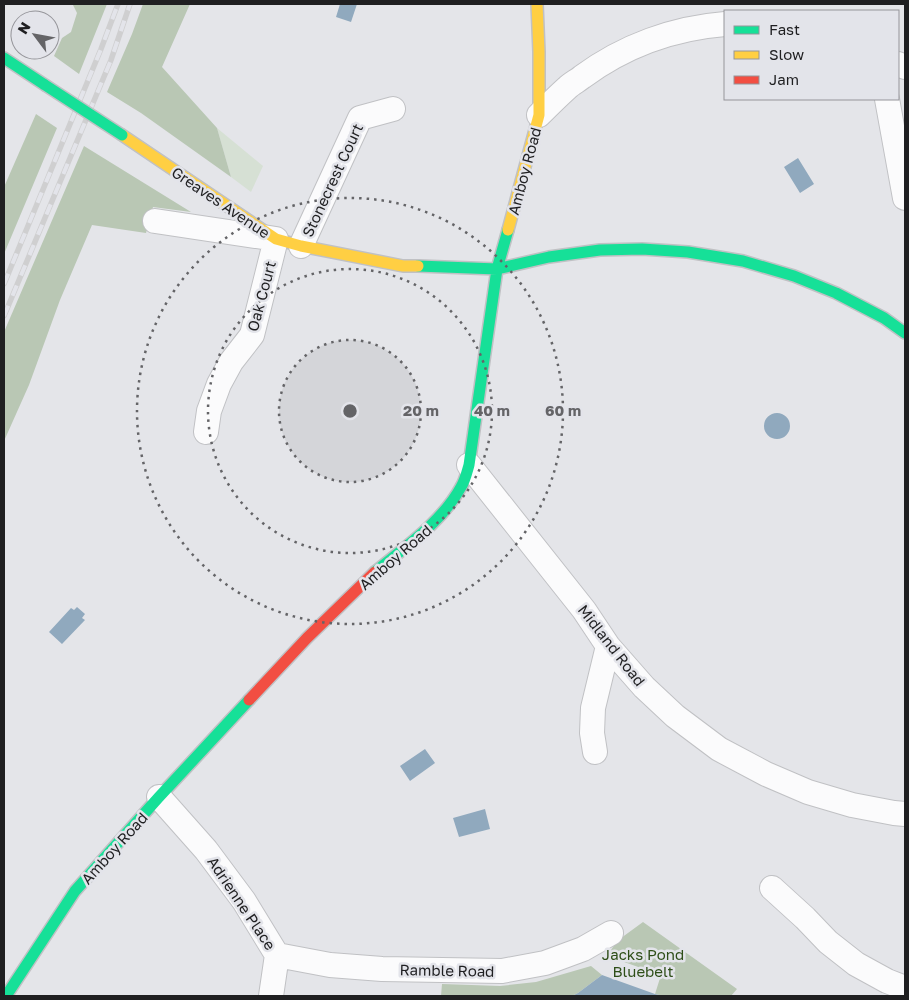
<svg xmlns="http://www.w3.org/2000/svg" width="909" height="1000" viewBox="0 0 909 1000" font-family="'Golos Text',sans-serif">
  <rect width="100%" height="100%" fill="#e4e5e9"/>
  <path fill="#d6e0d4" d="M217 128 263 166 251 192 231 177Z"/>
  <path fill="#b9c7b4" d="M74 4H107L79 74 54 56 62 38 71 32 77 13 73 5Z
    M143 4H190L162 67 217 128 231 177 141 113 107 92 132 34Z
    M36 114 57 128 4 254V187Z
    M84 146 191 212 153 207 146 233 92 225 60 300 29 385 4 441V332Z
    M643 922 737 989 731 996H663L655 994 661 975 607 956 617 941Z
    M591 966 602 975 578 993 572 996H441L442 984 500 986 536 982Z"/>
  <path fill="#90a9be" d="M340 4H357L351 22 336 17Z
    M798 158 814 184 800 193 784 167Z
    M764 426a13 13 0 1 1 26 0a13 13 0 1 1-26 0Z
    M77 607 85 614 82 618 85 620 62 644 49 632 71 608 74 610Z
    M425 749 435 763 410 781 400 766Z
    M485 809 490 829 459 837 453 818Z
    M602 975 655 994 663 996H572L578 993Z"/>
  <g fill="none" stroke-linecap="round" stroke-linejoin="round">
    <defs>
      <path id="street" d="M898 64 905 67
        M887 99 905 198
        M539 115C548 106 557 97 567 88 571 84 577 81 582 77 624 46 674 28 725 24
        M155 221 276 239 252 335 231 362 219 384 209 411 206 432
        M301 246 360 118 393 109
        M469 465 584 610 608 646 644 687 675 716 719 749 766 774 808 792 852 805 894 813 905 814
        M595 752 592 733 593 708 608 646
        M159 797 206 850 244 901 277 955 271 996
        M772 888 805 918 828 942 856 964 887 981 905 988
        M277 955 330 965 382 969 502 971 545 963 583 949 611 933"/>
      <path id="fast" d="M4 58 45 85
        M418 266 497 269 549 257 600 250 642 249 688 252 743 261 794 276 836 293 884 318 905 333
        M375 572C405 547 442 522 461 487 465 481 467 472 469 465L497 269 508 230
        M6 996 75 891 159 797 249 700"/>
      <path id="slow" d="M122 135 276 239 301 246 403 266H418
        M508 230 539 115V52L537 4"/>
      <path id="jam" d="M249 700 307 638 375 572"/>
    </defs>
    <use href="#street" stroke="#c0c1c4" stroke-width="26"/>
    <use href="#fast" stroke="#c0c1c4" stroke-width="14"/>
    <use href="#slow" stroke="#c0c1c4" stroke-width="14"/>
    <use href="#jam" stroke="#c0c1c4" stroke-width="14"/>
    <use href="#street" stroke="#fbfbfc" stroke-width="24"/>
    <use href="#fast" stroke="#16e098" stroke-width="11"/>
    <use href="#slow" stroke="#ffcf43" stroke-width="11"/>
    <use href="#jam" stroke="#f24e42" stroke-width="11"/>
    <defs>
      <path id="rail" d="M4 284 101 49 118 4
        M4 316 111 60 130 4"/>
    </defs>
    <use href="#rail" stroke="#cfcfd0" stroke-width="5.5"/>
    <use href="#rail" stroke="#e3e4ea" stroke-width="4" stroke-dasharray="11" stroke-linecap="butt"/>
    <defs>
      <path id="fast-bridge" d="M45 85 122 135"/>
    </defs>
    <use href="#fast-bridge" stroke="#c0c1c4" stroke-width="14" stroke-linecap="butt"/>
    <use href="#fast-bridge" stroke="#16e098" stroke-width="11"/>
  </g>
  <circle cx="350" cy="411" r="71" fill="#646467" fill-opacity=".12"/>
  <g fill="none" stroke="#646467" stroke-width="2.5" stroke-dasharray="2.5 5">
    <circle cx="350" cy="411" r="71"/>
    <circle cx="350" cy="411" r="142"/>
    <circle cx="350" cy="411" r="213"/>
  </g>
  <g text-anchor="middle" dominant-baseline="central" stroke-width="5" stroke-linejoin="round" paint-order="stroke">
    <g font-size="15" fill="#1f1f21" stroke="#e3e4ea">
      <text transform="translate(524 171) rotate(-75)">Amboy Road</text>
      <text transform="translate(332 180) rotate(-65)">Stonecrest Court</text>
      <text transform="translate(221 202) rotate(34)">Greaves Avenue</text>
      <text transform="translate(261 296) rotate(-75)">Oak Court</text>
      <text transform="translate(395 557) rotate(-41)">Amboy Road</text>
      <text transform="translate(612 645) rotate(52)">Midland Road</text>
      <text transform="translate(114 848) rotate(-48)">Amboy Road</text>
      <text transform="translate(242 903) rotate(56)">Adrienne Place</text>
      <text transform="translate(447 970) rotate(1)">Ramble Road</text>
    </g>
    <g font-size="15" fill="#2e4e18" stroke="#e3e4ea">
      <text x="643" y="954">Jacks Pond<tspan x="643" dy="17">Bluebelt</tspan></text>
    </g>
  </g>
  <circle cx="350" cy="411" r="8" fill="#646467" stroke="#e3e4ea" stroke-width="2.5"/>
  <g font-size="15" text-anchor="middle" font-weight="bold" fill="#646467" stroke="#e3e4ea" stroke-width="5" stroke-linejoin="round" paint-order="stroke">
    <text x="421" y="416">20 m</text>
    <text x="492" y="416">40 m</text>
    <text x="563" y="416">60 m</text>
  </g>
  <rect width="909" height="1000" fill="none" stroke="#1f1f21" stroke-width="10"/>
  <rect x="724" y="10" width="175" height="90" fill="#e3e4ea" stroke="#95959a"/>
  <rect x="734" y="26" width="25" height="8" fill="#16e098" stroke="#95959a"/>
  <text x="769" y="35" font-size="15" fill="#1f1f21">Fast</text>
  <rect x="734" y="51" width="25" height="8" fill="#ffcf43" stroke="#95959a"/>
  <text x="769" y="60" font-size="15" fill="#1f1f21">Slow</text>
  <rect x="734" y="76" width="25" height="8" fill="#f24e42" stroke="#95959a"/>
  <text x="769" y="85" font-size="15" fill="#1f1f21">Jam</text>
  <g transform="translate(35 35) rotate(302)"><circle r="24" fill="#e3e4ea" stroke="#95959a"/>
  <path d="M0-4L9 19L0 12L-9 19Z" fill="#646467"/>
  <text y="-8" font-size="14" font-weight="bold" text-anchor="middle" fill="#1f1f21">N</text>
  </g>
</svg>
